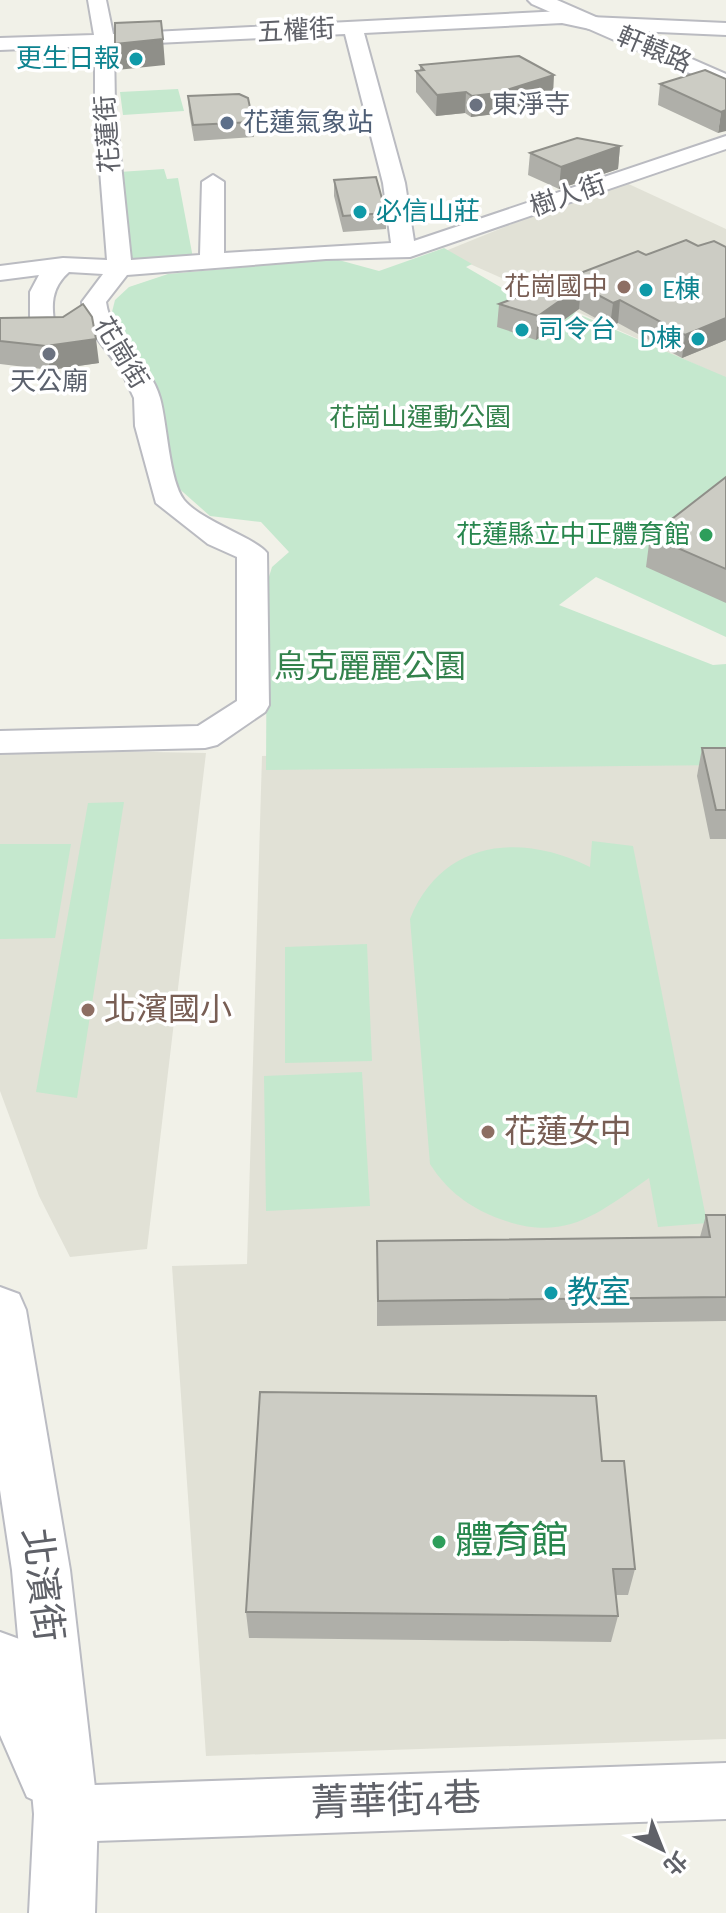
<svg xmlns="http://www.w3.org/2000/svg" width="726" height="1913" viewBox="0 0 726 1913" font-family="'Alegreya Sans','Noto Sans TC',sans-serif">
  <rect width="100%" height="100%" fill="#f1f1e8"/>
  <path fill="#e1e1d6" d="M620 180 726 229V378L443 252Z
    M100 751 206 753 147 1249 70 1257 39 1196 0 1091V753Z
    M457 751 726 755V1739L206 1756 172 1266 247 1264 262 756Z"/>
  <path fill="#c5e8ce" d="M178 89 184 111 123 115 120 92Z
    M164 169 167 179 178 178 193 258 128 263 119 172Z
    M444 248 472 264 466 267 502 288 517 283 550 302 726 377V637L596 577 559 605 713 665 726 664V765L266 770 267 583 272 567 289 552 261 522 210 516 175 485 161 445 143 363 111 316 115 300 129 287 168 274 335 259 379 271Z
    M124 802 77 1098 36 1092 88 803Z
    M592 841 633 846 707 1223 658 1227 649 1178C592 1218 561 1245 490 1215 464 1203 446 1189 430 1164L410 919C442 840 520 832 590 867Z
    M0 844H71L55 938 0 939Z
    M367 944 372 1061 285 1063V947Z
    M362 1072 370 1206 266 1211 264 1076Z"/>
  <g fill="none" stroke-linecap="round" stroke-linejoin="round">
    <defs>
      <path id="minor" d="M88 0H106L113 34 562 11 590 17 726 23V35L590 29 562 23 364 33 405 183 414 241 726 136V149L410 257 326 259 127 275 106 302C111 340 150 361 160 398 167 422 169 481 184 500 201 521 256 538 267 553L269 705 265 712 217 745 205 748 0 753V731L198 726 237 701V557L208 544 156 503 135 426 134 398 121 370 84 321 82 302 103 274 69 272C51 288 51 305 55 327L52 332 0 341V325L30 321V292L39 275 0 280V266L63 258 107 260 95 106V46L0 50V38L94 35ZM345 34 383 183 391 243 224 253V182L213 175 202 182 200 255 131 260 115 106 114 45Z
        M726 1763V1819L66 1842 46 1834 38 1814 46 1794 66 1786Z"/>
      <path id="tertiary" d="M528 0H557L726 74V89L532 4Z
        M0 1632 22 1640 81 1775 71 1797 49 1807 27 1797 0 1735Z"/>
      <path id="secondary" d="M0 1287 19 1294 26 1310 70 1570 98 1814 95 1913H29L34 1814 12 1570 0 1490Z"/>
    </defs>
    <use href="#minor" stroke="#babbc1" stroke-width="4"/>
    <use href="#tertiary" stroke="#babbc1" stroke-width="4"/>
    <use href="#secondary" stroke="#bbbcc3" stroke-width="4"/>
    <use href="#minor" fill="#fff" fill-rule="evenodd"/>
    <use href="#tertiary" fill="#fff" fill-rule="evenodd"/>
    <use href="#secondary" fill="#fff" fill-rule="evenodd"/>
  </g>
  <path fill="#afafa9" d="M420 65 553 96 495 114 471 117 465 113 436 116 416 92V71H420Z
    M726 79 718 133 658 105 660 84Z
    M188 96 253 122 254 137 194 141 189 112Z
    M620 146 618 169 559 189 528 175 530 153Z
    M334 180 386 213V229L343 232 334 196Z
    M698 246 726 247V340L682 358 618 323 610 326 579 309 536 340 497 327 499 304 646 255Z
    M63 317 99 363 50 370 0 364V318Z
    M726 477V603L646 567 650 536Z
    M702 748H726V839H710L697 776Z
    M706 1215H726V1321L377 1326V1241L700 1237Z
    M602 1461 635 1569 628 1595H616L618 1616 611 1642 249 1638 246 1612Z"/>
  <path fill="#8f8f89" d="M163 39 165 65 117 70 115 44Z
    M554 75 553 96 495 114 471 117 472 96Z
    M466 92 465 113 436 116 437 95Z
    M726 110V131L718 133 721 112Z
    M620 146 618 169 559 189 561 167Z
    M581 286 579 309 536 340 538 316Z
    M620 300 618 323 610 326 613 303Z
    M726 318V340L682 358 685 335Z
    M96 339 99 363 50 370 46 346Z"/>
  <path fill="#ccccc4" stroke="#8f8f89" stroke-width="2" d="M161 21 163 39 115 44V23Z
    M519 56 554 75 497 93 472 96 466 92 437 95 416 71 424 70 420 65Z
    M705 70 726 79V110L721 112 660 84Z
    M239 94 248 98 253 122 193 125 188 96Z
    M577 138 620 146 561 167 530 153Z
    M376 177 386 213 343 216 334 180Z
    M686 240 698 246 714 241 726 247V318L685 335 620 300 613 303 581 286 538 316 499 304 638 251 646 255Z
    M83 304 92 317 96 339 46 346 0 341V318L63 317Z
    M726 477V569L650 536Z
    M702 748H726V810H716Z
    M706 1215H726V1297L378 1301 377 1241 710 1237Z
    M260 1392 596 1396 602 1461H624L635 1569H613L618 1616 246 1612Z"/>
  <g fill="#0f9aa8" stroke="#fff" stroke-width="3">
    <circle cx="136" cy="59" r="8"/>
    <circle cx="360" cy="212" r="8"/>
    <circle cx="646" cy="290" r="8"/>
    <circle cx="522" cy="330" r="8"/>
    <circle cx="698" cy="339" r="8"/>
    <circle cx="551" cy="1293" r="8"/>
  </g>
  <g fill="#6b7280" stroke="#fff" stroke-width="3">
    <circle cx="476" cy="105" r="8"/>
    <circle cx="49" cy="354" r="8"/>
  </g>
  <circle fill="#5c6f8a" stroke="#fff" stroke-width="3" cx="227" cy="123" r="8"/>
  <g fill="#8d6e63" stroke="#fff" stroke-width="3">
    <circle cx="624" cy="287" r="8"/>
    <circle cx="88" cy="1010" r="8"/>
    <circle cx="488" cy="1132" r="8"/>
  </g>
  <g fill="#2e9e5b" stroke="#fff" stroke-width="3">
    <circle cx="706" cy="535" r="8"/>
    <circle cx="439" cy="1542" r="8"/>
  </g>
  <g text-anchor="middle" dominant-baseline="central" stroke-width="7" stroke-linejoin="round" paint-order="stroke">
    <g font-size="26" fill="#5f6168" stroke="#fff">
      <text transform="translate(296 31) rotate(-3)">五權街</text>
      <text transform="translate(654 50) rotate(23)">軒轅路</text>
      <text transform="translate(108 134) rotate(-94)">花蓮街</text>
      <text transform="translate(568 196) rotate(-19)">樹人街</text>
      <text transform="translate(121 353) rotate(59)">花崗街</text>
    </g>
    <g font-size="26" fill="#0d838f" stroke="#fff" text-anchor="start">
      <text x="120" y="59" text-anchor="end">更生日報</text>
      <text x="376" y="212">必信山莊</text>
      <text x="662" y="290">E棟</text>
      <text x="538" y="330">司令台</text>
      <text x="682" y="339" text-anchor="end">D棟</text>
    </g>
    <g font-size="26" fill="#5b616d" stroke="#fff" text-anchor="start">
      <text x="492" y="105">東淨寺</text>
      <text x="49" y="382" text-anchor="middle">天公廟</text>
    </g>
    <g font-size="26" fill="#4e5e75" stroke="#fff" text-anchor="start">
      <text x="243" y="123">花蓮氣象站</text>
    </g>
    <g font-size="26" fill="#785e54" stroke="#fff" text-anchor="end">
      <text x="608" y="287">花崗國中</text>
    </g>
    <g font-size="26" fill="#33824c" stroke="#fff">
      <text x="420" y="418">花崗山運動公園</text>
    </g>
    <g font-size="26" fill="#27864d" stroke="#fff" text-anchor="end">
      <text x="690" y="535">花蓮縣立中正體育館</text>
    </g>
    <g font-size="32" fill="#33824c" stroke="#fff">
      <text x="370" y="667">烏克麗麗公園</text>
    </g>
    <g font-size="32" fill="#785e54" stroke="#fff" text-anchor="start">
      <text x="104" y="1010">北濱國小</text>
      <text x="504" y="1132">花蓮女中</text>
    </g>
    <g font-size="32" fill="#0d838f" stroke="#fff" text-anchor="start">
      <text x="567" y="1293">教室</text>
    </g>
    <g font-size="38" fill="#27864d" stroke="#fff" text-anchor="start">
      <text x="455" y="1542">體育館</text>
    </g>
    <g font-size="38" fill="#5f6168" stroke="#fff">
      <text transform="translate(41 1585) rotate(83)">北濱街</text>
      <text transform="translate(396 1802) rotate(-2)">菁華街4巷</text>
    </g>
  </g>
  <g transform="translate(662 1849) rotate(137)" stroke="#ffffff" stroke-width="6" paint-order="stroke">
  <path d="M0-6L14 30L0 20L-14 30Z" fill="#5f6168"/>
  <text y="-12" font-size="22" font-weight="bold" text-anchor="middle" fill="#5f6168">北</text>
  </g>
</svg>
